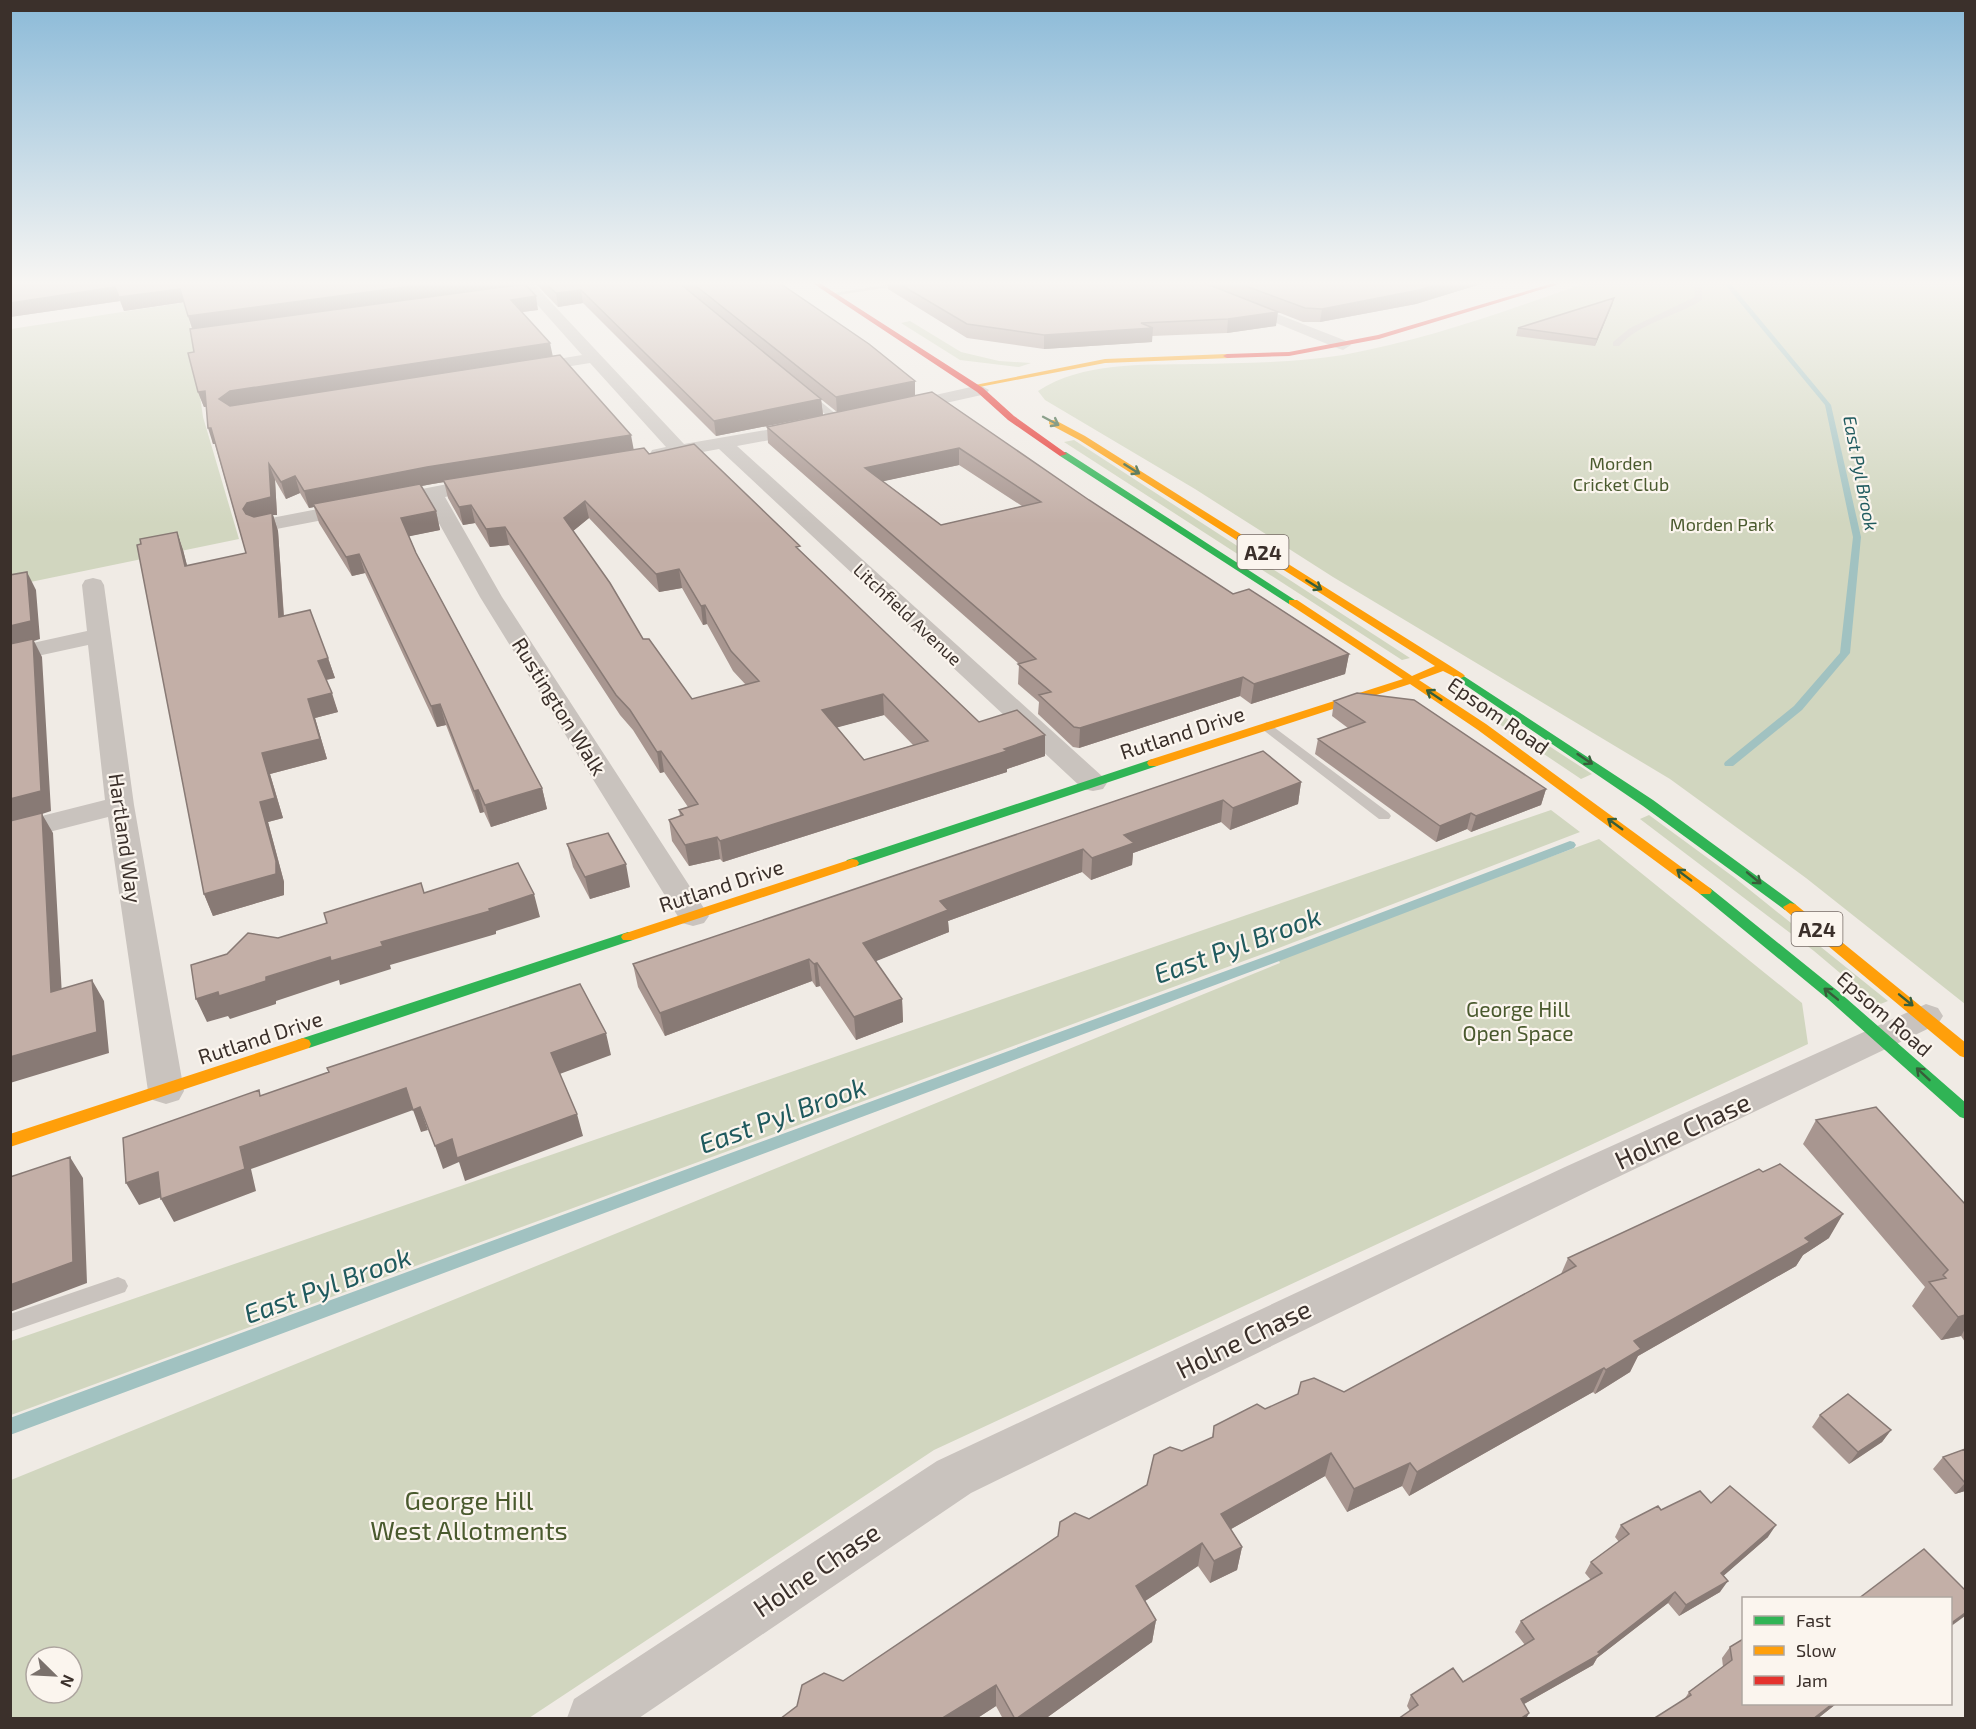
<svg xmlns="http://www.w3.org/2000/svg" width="1976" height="1729" viewBox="0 0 1976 1729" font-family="'Exo 2',sans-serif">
  <rect width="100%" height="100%" fill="#f0ebe5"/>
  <path fill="#d1d6bf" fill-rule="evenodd" d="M1588 282H1965V1004L1806 878 1670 779 1333 577 1195 489 1045 400 1038 391C1082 362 1143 365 1193 364 1243 363 1294 363 1343 355 1427 340 1509 310 1588 282Z
    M187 302 203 417 239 539 11 586V329Z
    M910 321 961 352 999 361 1031 363 1019 367 960 360 901 323Z
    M1074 440 1410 658 1402 660 1064 442Z
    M1455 685 1592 774 1581 779 1447 689Z
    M1551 810 1580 832 1271 951 11 1415V1341Z
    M1649 815 1735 878 1888 1001 1878 1005 1814 951 1640 819Z
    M1599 839 1802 1003 1808 1044 934 1450 529 1718H11V1480L1280 963 1277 957ZM36 1657H72V1693H36Z"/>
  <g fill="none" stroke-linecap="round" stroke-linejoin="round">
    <path fill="#a1c2c1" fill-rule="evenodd" d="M1723 282H1729L1831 405 1861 537 1850 653 1802 710 1733 766H1725L1724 764 1725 762 1794 706 1840 653 1853 537 1825 405Z
      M1570 841 1574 842 1576 845 1574 848 1282 960 10 1435V1418L1272 954Z"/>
    <path fill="#c9c3be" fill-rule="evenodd" d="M903 282H921L832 296 828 294Z
      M1694 282H1702V300C1675 317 1641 322 1619 346H1613V342L1630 328 1695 297Z
      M803 392H809L842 419V423H836L803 396Z
      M1267 722 1389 813 1391 816 1389 819H1379L1262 729 1260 726Z
      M118 1277 125 1280 128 1286 125 1292 10 1332V1314Z"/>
    <path fill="#c9c3be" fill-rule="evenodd" d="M517 282H532L684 444 807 423 813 424 816 428 813 432 737 446 1103 777 1107 783 1103 789 1093 791 1083 789 719 449 659 460 652 458 650 454 652 450 666 447 590 363 528 373 522 371 520 368 522 365 582 355Z
      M1176 282H1195L1349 342 1351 345 1343 350 1337 348Z
      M980 385 989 390 986 394 901 413 892 408 895 404Z
      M484 477 494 483 491 487 445 497 502 597 709 916 704 923 693 926 682 923 480 597 426 500 261 532 254 530 251 526 254 522 261 520Z
      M93 578 101 580 104 585 134 805 184 1091 179 1100 166 1104 153 1100 148 1091 108 817 10 842V824L105 800 88 645 10 662V648L87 631 82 585 85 580Z
      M1926 1004 1938 1008 1943 1016 1938 1024 1593 1189 971 1493 639 1718H567L574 1699 937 1461 1565 1167Z"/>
    <path fill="#30b455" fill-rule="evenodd" d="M1060 452H1066L1298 602 1297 604H1289L1060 456Z
      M1459 673 1653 800 1795 904 1797 907 1795 910H1785L1643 806 1455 678 1453 676Z
      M1153 759 1159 763 1157 766 857 866 852 867 845 863 847 860Z
      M1705 887 1710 888 1839 992 1966 1103V1119L1960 1117 1829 1000 1700 894 1698 891 1700 888Z
      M628 932 633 934 635 937 633 940 309 1048H297L295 1044 297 1040Z"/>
    <path fill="#ff9f0a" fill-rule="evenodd" d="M1227 354 1231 356 1230 358 1105 363 974 388 970 386 1105 359Z
      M1049 420H1055L1085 436 1463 674 1465 676 1459 679 1443 671 1419 680 1486 724 1710 888 1712 891 1710 894H1700L1478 730 1410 684 1157 766H1149L1147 763 1149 760 1403 679 1289 604V600H1297L1412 676 1435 666 1079 440 1049 424Z
      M852 859 857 860 859 863 857 866 633 940H623L621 937 623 934Z
      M1790 903 1795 904 1966 1043V1058L1960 1056 1785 910 1783 907Z
      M303 1038 309 1040 311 1044 309 1048 10 1147V1134Z"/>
    <path fill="#e5322d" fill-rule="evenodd" d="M811 282H818L983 388 1014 416 1067 454 1060 456 1008 420 977 392Z
      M1557 282H1566L1379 339 1289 356 1227 358 1223 356 1227 354 1289 352 1378 335Z"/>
  </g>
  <path fill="#a89690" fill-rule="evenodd" d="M10 282 517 285 538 310 522 312 552 356 633 449 649 454 800 552 979 722 1045 756 1007 769V772L723 862 720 859 689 866 672 841 669 820 680 816 679 810 688 807 664 772 660 773 633 730 620 715 509 545 490 547 475 523 463 525 448 498 444 482 421 486 436 511 440 530 409 536 416 553 542 788 547 809 491 827 484 812 480 813 446 725 437 727 365 573 352 576 319 523 314 507 309 508 300 493 286 499 275 480 277 515H273L278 531 284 616 328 658 335 678 326 680 338 712 315 718 327 759 270 774 283 818 268 822 284 882V895L213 916 204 894 141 544 177 532 183 550 187 566 246 553 215 444H213L206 407H204L198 392 192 329 184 302 124 311 120 301 10 317ZM589 518 659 592 682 588 703 625 707 624 733 671 746 685 692 699 643 639 573 531ZM884 715 913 745 864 760 837 727Z
    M534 282H778L915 395 1089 500 1233 594 1349 654 1345 674 1251 704 1240 696 1079 748 1073 747 1038 714 1039 702 1018 684 1019 664 768 443 767 427 837 412 817 396 821 399 823 415 716 436 583 303 558 307ZM959 465 1022 506 941 525 883 481Z
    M875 282H1487L1416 304 1320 322H1303L1262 306 1276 326 1227 333 1152 336V342L1044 349 967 338 888 289V283L878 284Z
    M1614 298 1612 305 1595 346 1516 336 1518 328Z
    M1334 701 1546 789 1541 805 1471 832 1467 829 1436 842 1315 754 1318 739 1348 728 1332 716Z
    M1263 751 1301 782 1298 804 1230 830 1221 822 1133 853 1132 865 1091 880 1082 872 948 921 949 932 875 961 902 999 903 1022 856 1040 820 986 816 987 812 981 665 1036 638 987 633 964Z
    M567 844 630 887 590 899 573 867Z
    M1816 1120 1965 1204V1342L1961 1336 1941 1340 1912 1306 1925 1287 1803 1144Z
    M1829 1238 1803 1255 1796 1266 1638 1356 1630 1372 1595 1394 1593 1392 1409 1496 1402 1486 1347 1512 1325 1476 1231 1529 1242 1547 1237 1570 1210 1583 1198 1566 1145 1601 1156 1620 1152 1642 1045 1719H1003L996 1706 976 1719H780L843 1681 1089 1519 1147 1485 1182 1451 1212 1438 1214 1426 1265 1409 1344 1392 1561 1274 1568 1258Z
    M1820 1415 1891 1430 1882 1442 1849 1464 1812 1427Z
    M1965 1449V1491L1955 1494 1933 1469 1943 1457Z
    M1711 1503 1768 1537 1723 1576 1720 1592 1679 1616 1668 1603 1597 1658 1593 1665 1524 1704 1410 1711 1407 1706 1411 1695 1463 1682 1525 1645 1515 1632 1521 1621 1591 1580 1585 1573 1591 1562 1619 1542 1615 1537 1621 1525 1661 1510Z
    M1730 1647 1743 1704H1836L1817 1719H1653L1684 1700 1689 1692 1723 1667 1722 1658Z"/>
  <path fill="#887a75" d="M443 282H516L517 285 193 330 188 316Z
    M878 282H888V283L878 284Z
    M1447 282H1487L1416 304 1320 322 1322 309Z
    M115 287 120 301 10 317V303Z
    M180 289 185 302 124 311 119 297Z
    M581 290 583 303 558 307 556 293Z
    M536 296 538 310 514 313 511 300Z
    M1614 298 1612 305 1595 346 1597 339Z
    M1278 312 1276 326 1227 333 1228 319Z
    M1153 328 1152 342 1044 349V335Z
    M550 343 553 357 224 415 219 399 230 391Z
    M915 381V396L837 412 836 397Z
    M205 391 210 406 204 407 198 392Z
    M821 399 823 415 716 436 714 421Z
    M208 428H211L216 444H213Z
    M631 435 634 451 432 484 315 507 313 504 314 507 309 508 304 491 427 467Z
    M959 448V465L866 485 865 468Z
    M269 464 275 480 277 515H273L278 531 285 636 243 509Z
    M295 476 300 493 286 499 281 482Z
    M585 501 589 518 567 536 564 518Z
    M471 505 475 523 463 525 459 507Z
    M436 511 440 530 406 537 401 518Z
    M505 527 509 545 490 547 486 529Z
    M177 532 183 550 192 584 185 566Z
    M359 554 365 573 352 576 346 557Z
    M679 569 682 588 659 592 656 574Z
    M27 572 36 590 40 639 34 641 42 657 51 811 42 814 53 833 63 1014 51 992 10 822V626Z
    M705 605 707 624 703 625 701 606Z
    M1349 654 1345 674 1251 704 1254 684Z
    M328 658 335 678 325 680 318 661Z
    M1243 677 1240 696 1079 748 1080 728Z
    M332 693 338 712 315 718 327 759 270 774 283 818 268 822 284 882V895L213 916 204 894 260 802 262 753 308 699Z
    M883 694 884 715 824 731 822 710Z
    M440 704 446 725 437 727 431 706Z
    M1045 735V756L1007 769V772L723 862 720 841Z
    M661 751 664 772 660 773 657 752Z
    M1301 782 1298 804 1230 830 1233 808Z
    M542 788 547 809 491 827 485 805Z
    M1546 789 1541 805 1471 832 1476 816Z
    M478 790 484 812 480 813 474 791Z
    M1223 800 1221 822 1133 853 1132 865 1091 880 1092 858 1124 835Z
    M1471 813 1467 829 1436 842 1440 826Z
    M717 837 720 859 689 866 685 845Z
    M1083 849 1082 872 948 921 949 932 864 966 863 943 940 901Z
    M626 864 630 887 590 899 585 877Z
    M534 894 540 917 496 931V934L390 965 391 969 340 985 339 980 276 1001V1004L230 1019 228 1016 207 1022 196 999 330 957 381 942Z
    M809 959 812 981 665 1036 660 1013Z
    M817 963 820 986 816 987 814 964Z
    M92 980 104 1001 109 1053 10 1083V1057Z
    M902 999 903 1022 856 1040 854 1017Z
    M606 1033 611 1055 557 1075 551 1053Z
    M406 1088 420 1107 428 1130 421 1132 413 1110 251 1169 256 1191 174 1222 161 1199 240 1147Z
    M577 1114 583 1136 465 1181 459 1162 443 1169 435 1146 452 1139Z
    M70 1157 83 1178 87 1283 10 1312V1285Z
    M158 1172 170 1194 139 1205 126 1183Z
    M1843 1214 1829 1238 1803 1255 1796 1266 1638 1356 1630 1372 1595 1394 1606 1370 1634 1341 1805 1238Z
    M1965 1315V1329L1961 1336 1941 1340 1958 1317Z
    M1604 1368 1593 1392 1409 1496 1417 1472Z
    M1891 1430 1882 1442 1849 1464 1858 1452Z
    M1331 1453 1325 1476 1217 1537 1221 1514Z
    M1410 1463 1402 1486 1347 1512 1354 1489Z
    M1965 1483V1491L1955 1494Z
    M1776 1525 1768 1537 1713 1585 1721 1573Z
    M1202 1543 1198 1566 1133 1609 1136 1586Z
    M1242 1547 1237 1570 1210 1583 1214 1561Z
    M1728 1581 1720 1592 1679 1616 1686 1605Z
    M1675 1592 1668 1603 1597 1658 1593 1665 1515 1709 1521 1699 1598 1652Z
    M1965 1613V1616L1950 1627V1624Z
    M1156 1620 1152 1642 1045 1719H1016Z
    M996 1685V1706L976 1719H941Z
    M1832 1704H1836L1817 1719H1813Z
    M1529 1713 1526 1719H1520Z"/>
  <path fill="#c3afa7" stroke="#887a75" stroke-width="1.5" fill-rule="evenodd" d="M10 282H443L188 316 180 289 119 297 115 287 10 303Z
    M544 282H678L821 399 714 421 581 290 556 293Z
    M691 282H778L869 344 915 381 836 397Z
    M896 282H1202L1278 312 1228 319 1141 323 1153 328 1044 335 967 324Z
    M1235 282H1447L1419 290 1322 309 1305 308Z
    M525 284 536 296 511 300 550 343 230 391 219 399 230 406 560 355 631 435 427 467 304 491 295 476 281 482 269 464 271 497 247 503 243 509 246 514 254 517 272 513 279 617 310 610 328 658 318 661 332 693 308 699 320 739 262 753 275 798 260 802 276 861V874L204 894 137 545 141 544 140 539 177 532 185 566 246 553 211 428H208L205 391 198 392 188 353 194 352 190 329Z
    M1614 298 1597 339 1518 328Z
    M932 392 1089 500 1233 594 1249 589 1349 654 1254 684 1243 677 1080 728 1074 727 1039 695 1051 692 1018 664 1036 659 767 427ZM959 448 1041 502 941 525 865 468Z
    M694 444 800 546 796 547 979 722 1017 710 1045 735 1004 749 1007 751 720 841 717 837 685 845 669 820 683 815 679 810 698 804 661 751 657 752 630 710 616 695 505 527 486 529 471 505 459 507 443 480 644 448 649 454ZM585 501 656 574 679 569 701 606 705 605 731 651 759 681 692 699 649 639H643L610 583 564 518ZM883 694 928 741 864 760 822 710Z
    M420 484 436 511 401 518 416 553 542 788 485 805 478 790 474 791 440 704 431 706 359 554 346 557 313 504Z
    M27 572 31 621 10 626V575Z
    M33 639 41 791 10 799V644Z
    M1357 693 1414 700 1546 789 1476 816 1471 813 1440 826 1318 739 1365 722 1334 701Z
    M1263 751 1301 782 1233 808 1223 800 1124 835 1134 843 1092 858 1083 849 940 901 948 910 863 943 902 999 854 1017 817 963 814 964 809 959 660 1013 633 964Z
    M42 813 51 992 92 980 97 1032 10 1057V821Z
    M608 833 626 864 585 877 567 844Z
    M518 863 534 894 489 909 490 911 381 942 383 946 331 961 330 957 266 977V981L219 996 218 992 196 999 191 965 227 954 248 933 278 938 327 923 324 913 421 883 424 893Z
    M580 984 606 1033 551 1053 577 1114 457 1158 452 1139 435 1146 420 1107 413 1110 406 1088 240 1147 245 1169 161 1199 158 1172 126 1183 123 1138 259 1090 260 1096 329 1072 327 1068Z
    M1876 1107 1965 1204V1315L1958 1317 1929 1282 1946 1278 1943 1275 1948 1270 1816 1120Z
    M70 1157 73 1262 10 1285V1177Z
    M1780 1164 1843 1214 1805 1238 1810 1242 1634 1341 1641 1349 1606 1370 1604 1368 1417 1472 1410 1463 1354 1489 1331 1453 1221 1514 1242 1547 1214 1561 1202 1543 1136 1586 1156 1620 1016 1719H1015L996 1685 941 1719H780L797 1706 802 1685 824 1673 843 1681 1058 1536 1060 1522 1075 1513 1089 1519 1147 1485 1154 1455 1170 1447 1182 1451 1213 1437 1214 1426 1257 1404 1265 1409 1298 1394 1301 1382 1314 1378 1344 1392 1576 1266 1568 1258 1759 1169 1763 1172Z
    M1848 1394 1891 1430 1858 1452 1820 1415Z
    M1965 1449V1483L1943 1457Z
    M1730 1486 1776 1525 1721 1573 1728 1581 1686 1605 1675 1592 1598 1652 1600 1654 1521 1699 1529 1713 1520 1719H1398L1418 1705 1411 1695 1453 1668 1463 1682 1534 1639 1521 1621 1602 1573 1591 1562 1629 1534 1621 1525 1658 1506 1661 1510 1700 1491 1711 1503Z
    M1924 1549 1965 1590V1613L1950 1624V1599H1858Z
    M1743 1639V1704H1832L1813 1719H1653L1691 1695 1689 1692 1732 1660 1730 1647Z"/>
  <defs><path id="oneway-shaft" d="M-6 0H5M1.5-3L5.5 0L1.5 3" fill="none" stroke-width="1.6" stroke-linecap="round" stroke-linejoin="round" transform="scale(1.5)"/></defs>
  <g stroke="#375e3a">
    <use href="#oneway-shaft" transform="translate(1051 421) rotate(28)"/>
    <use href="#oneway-shaft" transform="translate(1132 469) rotate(32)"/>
    <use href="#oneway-shaft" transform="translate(1314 585) rotate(32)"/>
    <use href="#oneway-shaft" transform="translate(1434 695) rotate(-146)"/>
    <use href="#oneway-shaft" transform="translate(1585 759) rotate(34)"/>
    <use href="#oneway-shaft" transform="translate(1615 824) rotate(-144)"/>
    <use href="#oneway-shaft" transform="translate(1684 875) rotate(-143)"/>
    <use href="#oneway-shaft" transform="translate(1754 878) rotate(39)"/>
    <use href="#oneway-shaft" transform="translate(1831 994) rotate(-141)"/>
    <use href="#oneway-shaft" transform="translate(1906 1000) rotate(39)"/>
    <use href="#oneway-shaft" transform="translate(1923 1074) rotate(-137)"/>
  </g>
  <linearGradient id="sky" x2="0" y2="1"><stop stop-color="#8bbad8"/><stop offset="0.54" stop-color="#f8f6f3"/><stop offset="1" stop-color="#f8f6f3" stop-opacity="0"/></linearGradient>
  <rect width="1976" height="524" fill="url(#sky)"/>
  <g text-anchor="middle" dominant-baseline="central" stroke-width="4.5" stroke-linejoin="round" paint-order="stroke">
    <g font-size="18" fill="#4a5a2e" stroke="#fbf5ee">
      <text x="1621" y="463">Morden<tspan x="1621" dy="21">Cricket Club</tspan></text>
      <text x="1722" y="524">Morden Park</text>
    </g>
    <g font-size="18" font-style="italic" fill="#1f5a5e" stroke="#fbf5ee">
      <text transform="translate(1861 473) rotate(79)">East Pyl Brook</text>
    </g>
    <g font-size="18" fill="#3b302b" stroke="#fbf5ee">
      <text transform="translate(908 614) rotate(43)">Litchfield Avenue</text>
    </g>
    <g fill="#fbf5ee" stroke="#756b66" stroke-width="1.5">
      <rect x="1237.5" y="535" width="51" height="34" rx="4.5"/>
      <rect x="1791.5" y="912" width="51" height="34" rx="4.5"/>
    </g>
    <g font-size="20" font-weight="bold" fill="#3b302b">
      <text x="1263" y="552">A24</text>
      <text x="1817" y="929">A24</text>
    </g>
    <g font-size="21" fill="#3b302b" stroke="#fbf5ee">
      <text transform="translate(560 706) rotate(58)">Rustington Walk</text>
      <text transform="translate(1499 715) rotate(35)">Epsom Road</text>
      <text transform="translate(1182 732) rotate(-18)">Rutland Drive</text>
      <text transform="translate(126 838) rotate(82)">Hartland Way</text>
      <text transform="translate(721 885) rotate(-18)">Rutland Drive</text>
      <text transform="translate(1885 1013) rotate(41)">Epsom Road</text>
      <text transform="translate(260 1037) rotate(-18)">Rutland Drive</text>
    </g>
    <g font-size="21" fill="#4a5a2e" stroke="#fbf5ee">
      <text x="1518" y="1008">George Hill<tspan x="1518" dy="24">Open Space</tspan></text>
    </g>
    <g font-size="26" fill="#3b302b" stroke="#fbf5ee">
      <text transform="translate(1682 1130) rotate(-25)">Holne Chase</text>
      <text transform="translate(1243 1338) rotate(-26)">Holne Chase</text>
      <text transform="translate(816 1569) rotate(-34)">Holne Chase</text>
    </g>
    <g font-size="26" fill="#4a5a2e" stroke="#fbf5ee">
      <text x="469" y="1499">George Hill<tspan x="469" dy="30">West Allotments</tspan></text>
    </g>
    <g font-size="27" font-style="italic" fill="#1f5a5e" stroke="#fbf5ee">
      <text transform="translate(1237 944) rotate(-20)">East Pyl Brook</text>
      <text transform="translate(782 1114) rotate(-20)">East Pyl Brook</text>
      <text transform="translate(327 1284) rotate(-20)">East Pyl Brook</text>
    </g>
  </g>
  <rect width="1976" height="1729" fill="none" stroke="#3b302b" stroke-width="24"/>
  <rect x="1742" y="1597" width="210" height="108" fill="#fbf5ee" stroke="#aea6a0" stroke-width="1.5"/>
  <rect x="1754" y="1616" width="30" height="9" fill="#30b455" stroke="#aea6a0" stroke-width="1.5"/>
  <text x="1796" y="1627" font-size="18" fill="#3b302b">Fast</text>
  <rect x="1754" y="1646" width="30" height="9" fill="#ff9f0a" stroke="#aea6a0" stroke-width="1.5"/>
  <text x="1796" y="1657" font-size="18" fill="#3b302b">Slow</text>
  <rect x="1754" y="1676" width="30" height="9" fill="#e5322d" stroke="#aea6a0" stroke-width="1.5"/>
  <text x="1796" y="1687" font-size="18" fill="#3b302b">Jam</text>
  <g transform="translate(54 1675) rotate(114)"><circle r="28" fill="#fbf5ee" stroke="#aea6a0" stroke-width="1.5"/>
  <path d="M0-4.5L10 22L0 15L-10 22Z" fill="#7a716c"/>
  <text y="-9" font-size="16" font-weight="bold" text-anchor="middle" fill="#3b302b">N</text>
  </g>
</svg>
